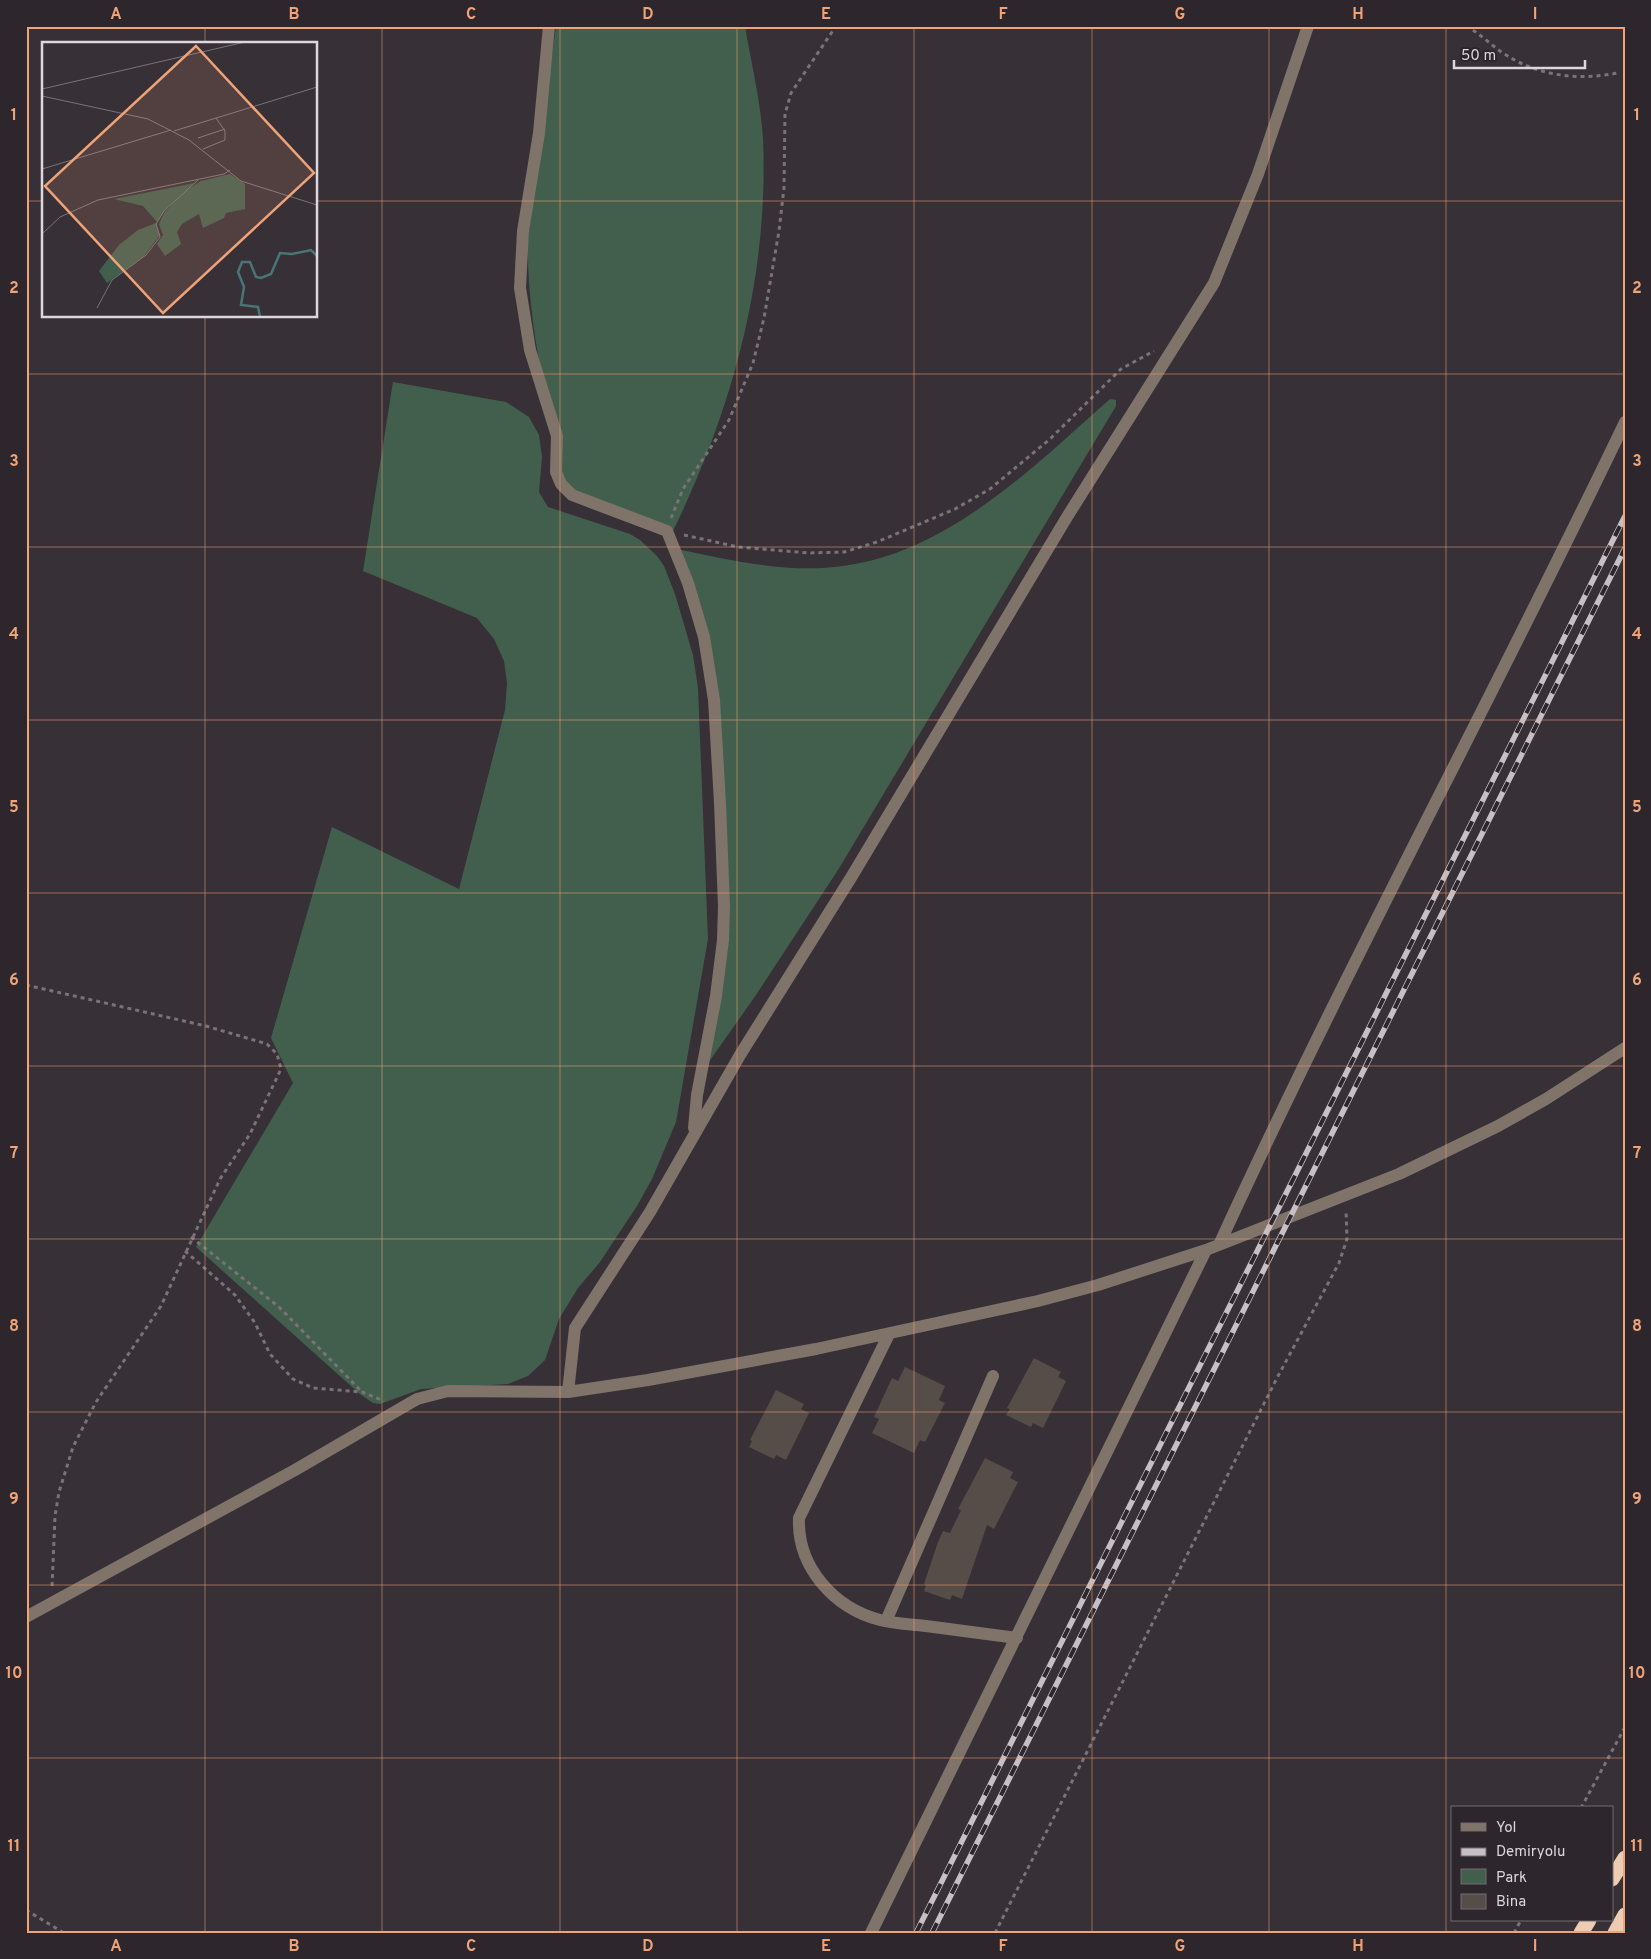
<svg xmlns="http://www.w3.org/2000/svg" width="1651" height="1959" viewBox="0 0 1651 1959" font-family="Overpass,sans-serif">
  <rect width="100%" height="100%" fill="#373037"/>
  <path fill="#425f4d" d="M556 26H745C751 63 761 102 763 139 769 276 733 408 673 531L575 495 563 478C547 398 526 320 528 238Z
    M393 382 506 402 529 417 539 435 542 457 539 492 548 507 630 534 640 540 657 556 664 566 675 594 693 655 698 688 708 939 676 1122 652 1179 637 1206 600 1262 578 1288 559 1319 545 1360 528 1376 508 1384 421 1389 380 1404 373 1403 361 1395 196 1247 293 1083 271 1038 332 827 459 889 505 710 507 683 504 661 494 639 477 618 363 571Z
    M1110 399 1116 400V406L838 870 756 995 706 1066 723 941 714 694 677 549C730 560 788 574 843 566 949 552 1033 467 1110 399Z"/>
  <path fill="#574d48" d="M1034 1358 1061 1372 1058 1377 1066 1381 1043 1428 1033 1423 1031 1427 1006 1415 1010 1409 1007 1408Z
    M905 1367 945 1386 939 1400 945 1403 925 1442 920 1440 914 1453 872 1433 879 1419 874 1417 892 1378 898 1381Z
    M776 1390 804 1404 801 1409 809 1413 786 1460 776 1455 774 1459 749 1447 752 1441 750 1440Z
    M985 1458 1013 1472 1010 1478 1018 1482 994 1529 987 1525 962 1599 952 1595 950 1600 924 1591 926 1585 924 1584 938 1542 943 1531 950 1533 961 1510 958 1509Z"/>
  <g fill="none" stroke-linecap="round" stroke-linejoin="round">
    <path stroke="#797379" stroke-width="3" stroke-dasharray="4 4" stroke-linecap="butt" d="M1466 26C1479 33 1489 43 1500 51 1536 76 1576 81 1618 73
      M671 518 683 489 729 420 753 363 764 318 779 231 784 188 785 114 791 93 836 26
      M684 535 738 547 809 553 844 552 877 542 955 509 990 489 1050 439 1121 369 1154 351
      M26 985 206 1026 267 1044 277 1054 281 1069 250 1134 220 1179 161 1306 96 1402 73 1447 59 1492 55 1516 52 1587
      M191 1237 279 1307 362 1392
      M185 1251 235 1295 255 1323 270 1354 293 1379 313 1388 362 1392 384 1401
      M1581 1808 1625 1727
      M26 1910 64 1933
      M995 1933 1277 1378 1339 1263 1347 1239 1346 1210
      M1514 1933 1521 1920"/>
    <path stroke="#807369" stroke-width="12" d="M549 26 539 133 523 231 520 288 530 350 557 436 556 472 561 484 572 495 667 531 688 583 704 637 714 700 720 803 724 906 723 940 716 996 697 1095 694 1128
      M1219 1245C1346 967 1493 698 1625 422
      M889 1334 799 1518C797 1567 834 1608 880 1620 895 1624 911 1624 926 1626 956 1630 986 1634 1017 1638
      M568 1392 575 1328 650 1212 740 1055 852 876 1067 517 1214 283 1258 174 1308 26
      M26 1617 295 1470 417 1399 448 1391 568 1392 648 1380 816 1349 1038 1301 1098 1285 1206 1250 1399 1174 1498 1126 1546 1099 1625 1048
      M886 1621 993 1376
      M871 1933 1206 1250"/>
    <path stroke="#ecccb2" stroke-width="15" d="M1612 1879 1625 1858
      M1581 1933 1589 1920
      M1615 1933 1625 1915"/>
    <defs>
      <path id="rail" d="M916 1933 1625 516
        M932 1933 1625 548"/>
    </defs>
    <use href="#rail" stroke="#c5c0c5" stroke-width="5.5"/>
    <use href="#rail" stroke="#2d262d" stroke-width="4" stroke-dasharray="11" stroke-linecap="butt"/>
  </g>
  <path fill="none" stroke="#efa377" stroke-width="1" stroke-opacity="0.55" d="M205 26V44M382 26V1933M560 26V1933M737 26V1933M914 26V1933M1092 26V1933M1269 26V1933M1446 26V1933M26 201H44M316 201H1625M205 316V1933M26 374H1625M26 547H1625M26 720H1625M26 893H1625M26 1066H1625M26 1239H1625M26 1412H1625M26 1585H1625M26 1758H1625"/>
  <g transform="translate(42 42)">
    <rect width="275" height="275" fill="#373037"/>
    <path d="M188 132 203 142V167L184 171 182 176 161 186 157 172 140 182 135 190 139 202 123 214 115 202 121 193 117 182 122 171 143 149 159 139ZM153 141 124 167 115 180 101 164 72 157ZM114 181 118 193 102 214 65 241 57 229 77 203 96 188Z" fill="#425f4d"/>
    <path fill="none" stroke="#487677" stroke-width="2.5" d="M218 275 216 265 199 263 202 245 196 230 200 220H208L214 235 219 236 229 232 238 211 250 212 269 208 275 214"/>
    <path fill="none" stroke="#797379" stroke-width="1" d="M0 47 203 0M0 54 106 77 147 98 199 139 275 163M132 89 275 45M156 96 183 87M161 107 183 98V89L174 76M0 127 129 88M0 192 18 175 56 158 182 132 188 128M55 266 70 238 104 213 118 195 114 182 122 169 156 138"/>
    <path fill="#efa377" fill-opacity="0.15" stroke="#efa377" stroke-width="2.5" d="M154 4 272 131 121 271 3 144Z"/>
    <rect width="275" height="275" fill="none" stroke="#dcd7dc" stroke-width="2.5"/>
  </g>
  <rect width="1651" height="1959" fill="none" stroke="#2d262d" stroke-width="55"/>
  <rect x="1451" y="1806" width="162" height="115" fill="#2d262d" stroke="#736d73"/>
  <rect x="1461" y="1823" width="25" height="8" fill="#807369" stroke="#736d73"/>
  <text x="1496" y="1832" font-size="15" fill="#dcd7dc">Yol</text>
  <rect x="1461" y="1848" width="25" height="8" fill="#c5c0c5" stroke="#736d73"/>
  <text x="1496" y="1856" font-size="15" fill="#dcd7dc">Demiryolu</text>
  <rect x="1461" y="1869" width="25" height="15" fill="#425f4d" stroke="#736d73"/>
  <text x="1496" y="1882" font-size="15" fill="#dcd7dc">Park</text>
  <rect x="1461" y="1894" width="25" height="15" fill="#574d48" stroke="#736d73"/>
  <text x="1496" y="1906" font-size="15" fill="#dcd7dc">Bina</text>
  <path d="M1454 60v8h131v-8" fill="none" stroke="#dcd7dc" stroke-width="2.5"/>
  <text x="1461" y="60" font-size="15" fill="#dcd7dc" stroke="#2d262d" stroke-width="4" paint-order="stroke">50 m</text>
  <rect x="28" y="28" width="1596" height="1904" fill="none" stroke="#efa377" stroke-width="2"/>
  <g font-size="16" text-anchor="middle" font-weight="bold" fill="#efa377">
    <text x="116" y="19">A</text>
    <text x="294" y="19">B</text>
    <text x="471" y="19">C</text>
    <text x="648" y="19">D</text>
    <text x="826" y="19">E</text>
    <text x="1003" y="19">F</text>
    <text x="1180" y="19">G</text>
    <text x="1358" y="19">H</text>
    <text x="1535" y="19">I</text>
    <text x="14" y="120">1</text>
    <text x="1637" y="120">1</text>
    <text x="14" y="293">2</text>
    <text x="1637" y="293">2</text>
    <text x="14" y="466">3</text>
    <text x="1637" y="466">3</text>
    <text x="14" y="639">4</text>
    <text x="1637" y="639">4</text>
    <text x="14" y="812">5</text>
    <text x="1637" y="812">5</text>
    <text x="14" y="985">6</text>
    <text x="1637" y="985">6</text>
    <text x="14" y="1158">7</text>
    <text x="1637" y="1158">7</text>
    <text x="14" y="1331">8</text>
    <text x="1637" y="1331">8</text>
    <text x="14" y="1504">9</text>
    <text x="1637" y="1504">9</text>
    <text x="14" y="1678">10</text>
    <text x="1637" y="1678">10</text>
    <text x="14" y="1851">11</text>
    <text x="1637" y="1851">11</text>
    <text x="116" y="1951">A</text>
    <text x="294" y="1951">B</text>
    <text x="471" y="1951">C</text>
    <text x="648" y="1951">D</text>
    <text x="826" y="1951">E</text>
    <text x="1003" y="1951">F</text>
    <text x="1180" y="1951">G</text>
    <text x="1358" y="1951">H</text>
    <text x="1535" y="1951">I</text>
  </g>
</svg>
